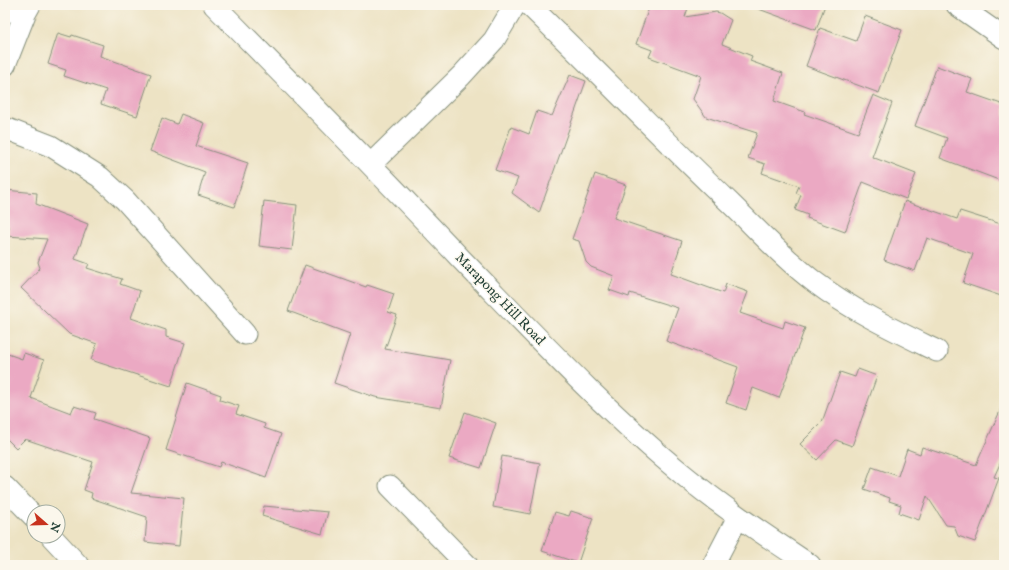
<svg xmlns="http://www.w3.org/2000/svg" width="1009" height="570" viewBox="0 0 1009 570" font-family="'IM FELL English',serif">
  <rect width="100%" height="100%" fill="#fbf7ec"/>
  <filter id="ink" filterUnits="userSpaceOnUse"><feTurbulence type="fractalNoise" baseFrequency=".025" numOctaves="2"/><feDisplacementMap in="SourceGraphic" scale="8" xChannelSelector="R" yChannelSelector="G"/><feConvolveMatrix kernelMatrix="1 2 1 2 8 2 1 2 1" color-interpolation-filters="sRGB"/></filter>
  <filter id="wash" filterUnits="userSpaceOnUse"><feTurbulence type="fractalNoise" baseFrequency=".012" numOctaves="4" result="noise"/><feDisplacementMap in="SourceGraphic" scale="16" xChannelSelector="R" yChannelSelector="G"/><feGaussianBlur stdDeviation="0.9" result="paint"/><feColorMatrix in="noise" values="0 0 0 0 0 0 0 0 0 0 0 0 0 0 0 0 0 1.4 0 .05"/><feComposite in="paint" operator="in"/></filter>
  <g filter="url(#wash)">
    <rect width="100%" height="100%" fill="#ede3c4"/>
    <g id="blocks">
      <path fill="#eba9c3" d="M650 5H689L685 17 716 12 720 13 731 20 722 44 752 56 750 61 783 73 774 101 805 112 804 114 858 133 873 95 892 103 872 157 916 174 906 199 863 182 845 232 807 218 808 215 795 210 801 195 796 193 799 186 762 173 765 164 748 158 757 133 706 117 693 99 701 76 649 57 652 50 636 44Z
        M756 5H825L816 30 756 8Z
        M865 16 902 30 879 93 806 66 820 28 856 41Z
        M58 33 71 37 72 35 103 45 100 56 151 74 137 116 101 104 106 90 64 76 66 70 48 64Z
        M937 66 972 79 967 92 1004 105V182L940 158 947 138 915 126Z
        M570 75 586 81 539 213 512 193 518 178 495 170 511 127 529 134 537 111 552 116Z
        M181 114 204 123 196 146 248 163 234 207 198 195 205 172 150 151 162 118 177 124Z
        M595 174 626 185 614 218 682 241 671 274 723 293 726 284 748 292 740 313 783 328 785 321 805 328 779 398 753 388 746 410 726 403 738 367 666 341 678 308 630 293 629 297 609 290 614 276 591 267 586 262 579 241 572 239Z
        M5 190 37 193 36 204 88 224 75 259 89 264 87 268 122 279 120 284 140 291 131 318 166 330V337L185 343 171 386 91 360 97 344 69 334 21 288 40 268 38 262 47 239 8 236 9 226H5Z
        M264 201 297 205 292 250 259 246Z
        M905 201 957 219 960 211 1004 225V297L963 283 973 254 927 238 915 271 884 260Z
        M305 265 366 287 367 285 394 294 388 312 397 315 385 349 450 360 441 408 375 397 334 383 350 334 288 311Z
        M5 353 22 359 24 353 44 360 31 398 71 413 74 406 96 413 94 419 150 438 131 493 184 498 179 546 145 542 147 517 91 498 92 493 84 490 93 462 25 439 16 448 5 437Z
        M858 369 877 376 852 446 836 440 817 460 800 444 822 422 840 372 855 377Z
        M187 383 221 395 220 400 239 406 236 414 265 424 264 428 281 434 266 478 221 462 219 467 166 450Z
        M1004 402V455L994 477 999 478 975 542 958 536 954 526 946 525 927 496 919 520 899 513 901 505 889 501 890 498 864 489 872 467 898 476 907 449 920 454 922 447 976 465Z
        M465 412 496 423 481 468 449 458Z
        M502 456 540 463 530 514 493 507Z
        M264 506 328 512 322 534 262 516Z
        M571 511 593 518 578 563 542 551 555 512 569 516Z"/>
    </g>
  </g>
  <g filter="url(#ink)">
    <use href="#blocks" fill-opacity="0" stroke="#86907c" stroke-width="1"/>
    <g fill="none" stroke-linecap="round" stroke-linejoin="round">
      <defs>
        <path id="minor" d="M214 5C297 89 380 173 461 259 534 334 605 411 686 477 725 509 768 537 810 565
          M529 5C597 71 662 138 730 203 758 230 785 260 816 283 853 311 896 331 937 351
          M957 5 1004 38
          M5 10 25 14
          M5 65 25 14 30 5
          M5 128 51 146 100 177 125 200 245 334
          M371 164 461 76 494 40 515 5
          M390 486 467 565
          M5 487 34 517
          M51 536 78 565
          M713 565 738 517"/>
      </defs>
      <use href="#minor" stroke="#86907c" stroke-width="23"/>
      <use href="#minor" stroke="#fff" stroke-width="21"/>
    </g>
  </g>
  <g text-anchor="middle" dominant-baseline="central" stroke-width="3" stroke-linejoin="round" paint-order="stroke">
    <g font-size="14" fill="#1f3d34" stroke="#fbf7ec">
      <text transform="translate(500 299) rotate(46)">Marapong Hill Road</text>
    </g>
  </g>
  <rect width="1009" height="570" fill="none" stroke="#fbf7ec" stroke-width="20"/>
  <g transform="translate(46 524) rotate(110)"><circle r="19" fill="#fbf7ec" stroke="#a3ada2"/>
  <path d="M0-3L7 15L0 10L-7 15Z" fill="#c8321e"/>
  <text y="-6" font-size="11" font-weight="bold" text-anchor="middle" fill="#1f3d34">N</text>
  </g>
</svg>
